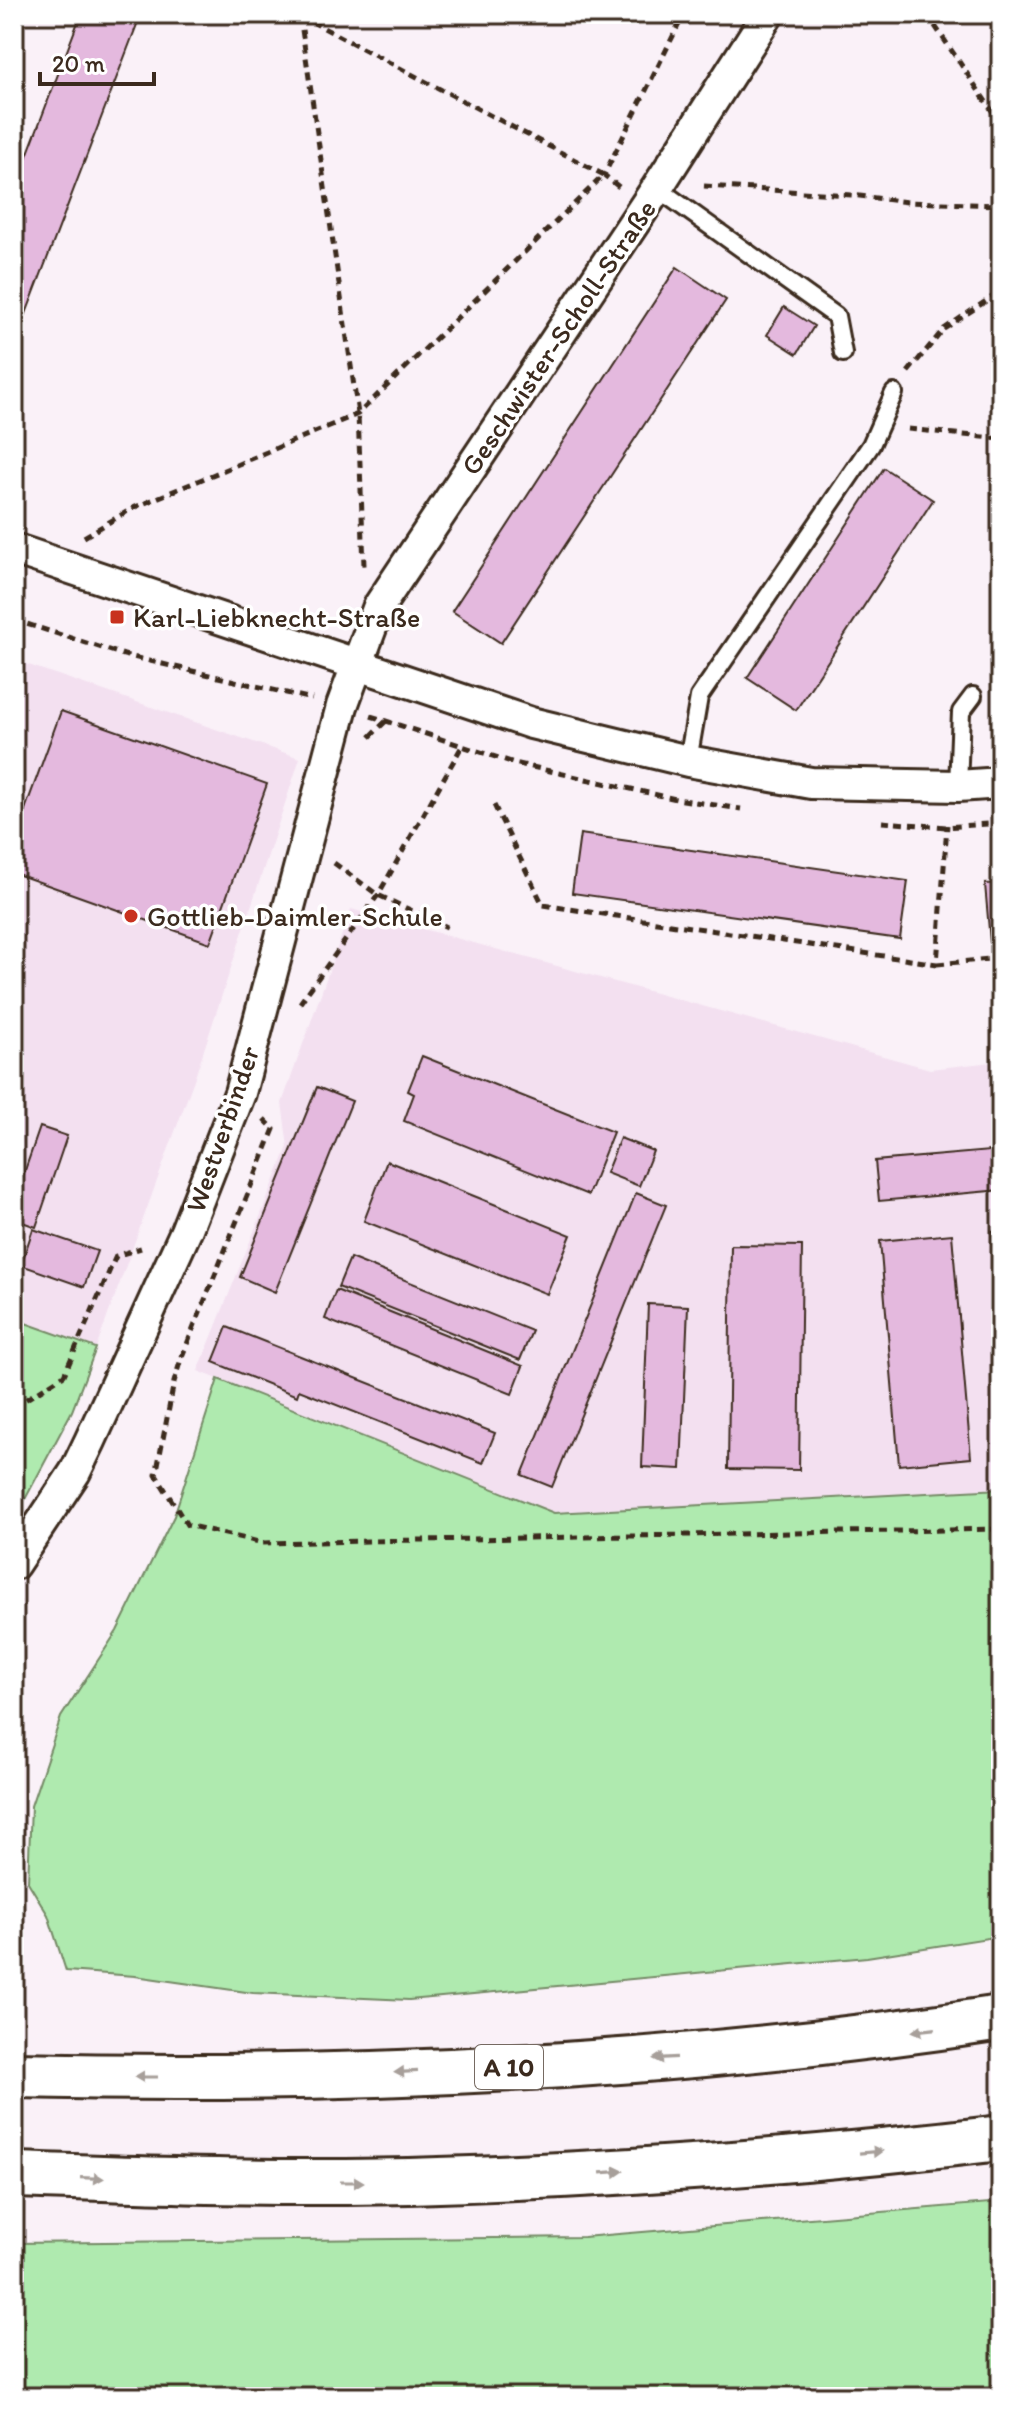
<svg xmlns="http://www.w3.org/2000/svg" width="1015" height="2411" viewBox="0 0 1015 2411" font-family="Itim,sans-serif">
  <rect width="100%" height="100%" fill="#faf1f8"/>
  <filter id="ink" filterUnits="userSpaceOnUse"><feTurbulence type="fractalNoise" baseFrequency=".0125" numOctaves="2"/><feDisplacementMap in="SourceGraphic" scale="16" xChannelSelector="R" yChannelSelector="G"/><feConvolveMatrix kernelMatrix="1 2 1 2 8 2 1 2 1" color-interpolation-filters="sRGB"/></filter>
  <g filter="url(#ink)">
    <path fill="#f3e0f0" d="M14 660 300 758 196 1074 96 1348 14 1319Z
      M351 909 930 1069 1001 1061V1489L554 1513 198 1371 288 1147 282 1103Z"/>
    <path fill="#afeaaf" stroke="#758a66" stroke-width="2" d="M14 1319 96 1348 72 1411 14 1520Z
      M218 1379 554 1513 1001 1489V1936L867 1957 409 2000 253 1993 135 1976 66 1971 48 1915 28 1882 31 1806 61 1717 117 1631 174 1516Z
      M1001 2202V2397H14V2243L583 2237Z"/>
    <path fill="#e4b9de" stroke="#3b2a1e" stroke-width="2" d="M141 14 14 345V190L44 111 81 14Z
      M677 267 726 300 501 643 452 611Z
      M784 307 814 326 797 354 767 335Z
      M884 468 933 500 796 710 747 678Z
      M61 711 267 784 210 943 14 873V840Z
      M580 834 908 881 900 939 572 893Z
      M1001 883V941L990 942 985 884Z
      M422 1056 613 1132 588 1195 404 1121 414 1094 408 1091Z
      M317 1087 352 1101 275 1292 240 1277Z
      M40 1127 67 1136 36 1227 14 1219V1202Z
      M620 1138 653 1151 639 1186 606 1173Z
      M1001 1150V1190L879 1201 875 1161Z
      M387 1161 571 1235 547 1294 364 1221Z
      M636 1193 666 1205 552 1487 522 1475Z
      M33 1229 97 1251 84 1287 21 1265Z
      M1001 1230V1325L992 1231Z
      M952 1234 971 1458 899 1465 880 1241Z
      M731 1245 802 1246 799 1470 728 1469Z
      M350 1258 532 1331 520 1360 338 1287Z
      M336 1290 523 1366 512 1394 325 1319Z
      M648 1304 688 1306 681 1469 642 1467Z
      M227 1327 495 1433 483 1463 299 1390 297 1396 213 1362Z"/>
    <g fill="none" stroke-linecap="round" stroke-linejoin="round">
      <defs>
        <path id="lane" d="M657 188 836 316 843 353
          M688 761 699 697 871 445 894 393
          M958 786 961 712 973 696"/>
        <path id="street" d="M14 549 531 723 688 761 811 783 958 786 1001 783
          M14 1564 75 1472 90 1441 186 1231 240 1093 342 706 379 606 657 188 768 14"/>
        <path id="highway" d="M14 2075C343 2083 675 2068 1001 2018
          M14 2175C155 2180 297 2185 439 2180 626 2174 814 2160 1001 2138"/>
      </defs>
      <use href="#lane" stroke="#3b2a1e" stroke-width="22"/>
      <use href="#street" stroke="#3b2a1e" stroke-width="36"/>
      <use href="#highway" stroke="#3b2a1e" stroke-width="50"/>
      <path stroke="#3b2a1e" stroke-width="5" stroke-dasharray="8 6" stroke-linecap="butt" d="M927 14 1001 124
        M300 16 358 414 364 566
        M704 186 852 195 908 202 1001 205
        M619 187 604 175 684 14
        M908 372 944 329 1001 291
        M908 429 1001 439
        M84 537 133 508 358 414 604 175 297 14
        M14 620 124 655 312 699
        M371 716 514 763 676 799 741 809
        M370 737 386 721
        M494 805 543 905 937 964 947 825
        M882 822 946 827 1001 823
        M334 863 378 895 447 927
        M937 964 1001 958
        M300 1003 378 895 462 746
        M264 1119 274 1129 181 1359 174 1382 156 1475 187 1525 263 1543 1001 1529
        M14 1407 64 1375 116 1256 141 1248
        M14 1606 21 1596"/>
      <use href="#lane" stroke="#fff" stroke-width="16"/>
      <use href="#street" stroke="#fff" stroke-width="30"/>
      <use href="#highway" stroke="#fff" stroke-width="44"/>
    </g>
    <defs><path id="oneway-solid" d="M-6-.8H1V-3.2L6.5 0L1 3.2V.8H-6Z" transform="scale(2)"/></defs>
    <g fill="#a79f9a">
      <use href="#oneway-solid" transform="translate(924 2030) rotate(173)"/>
      <use href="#oneway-solid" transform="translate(665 2058) rotate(177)"/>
      <use href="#oneway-solid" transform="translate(406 2072) rotate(177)"/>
      <use href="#oneway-solid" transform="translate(146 2077) rotate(180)"/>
      <use href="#oneway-solid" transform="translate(871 2152) rotate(-5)"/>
      <use href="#oneway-solid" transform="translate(612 2172) rotate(-4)"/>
      <use href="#oneway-solid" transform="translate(92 2178) rotate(2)"/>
      <use href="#oneway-solid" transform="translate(352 2182)"/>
    </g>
  </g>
  <g fill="#c8321e" stroke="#fff" stroke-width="3">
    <rect x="109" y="609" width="16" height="16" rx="4"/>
    <circle cx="131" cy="916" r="8"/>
  </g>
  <g text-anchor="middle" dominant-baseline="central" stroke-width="7" stroke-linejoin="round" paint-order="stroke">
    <rect fill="#fff" stroke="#766a62" stroke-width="2" x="475" y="2045" width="68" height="44" rx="6"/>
    <g font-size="26" font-weight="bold" fill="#3b2a1e">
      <text x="509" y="2067">A 10</text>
    </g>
    <g font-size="28" fill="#3b2a1e" stroke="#fff">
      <text transform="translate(558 337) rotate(-56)">Geschwister-Scholl-Straße</text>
      <text transform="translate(222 1129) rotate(-71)">Westverbinder</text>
    </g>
    <g font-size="28" fill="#3b2a1e" stroke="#fff" text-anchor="start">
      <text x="133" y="617">Karl-Liebknecht-Straße</text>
      <text x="147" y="916">Gottlieb-Daimler-Schule</text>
    </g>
  </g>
  <rect width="1015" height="2411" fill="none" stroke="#fff" stroke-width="48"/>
  <rect x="24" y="24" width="967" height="2363" fill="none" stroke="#3b2a1e" stroke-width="3" filter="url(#ink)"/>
  <path d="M40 72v12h114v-12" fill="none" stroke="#3b2a1e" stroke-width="4"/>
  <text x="52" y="72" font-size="24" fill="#3b2a1e" stroke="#ffffff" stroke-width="6" paint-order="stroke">20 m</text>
</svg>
